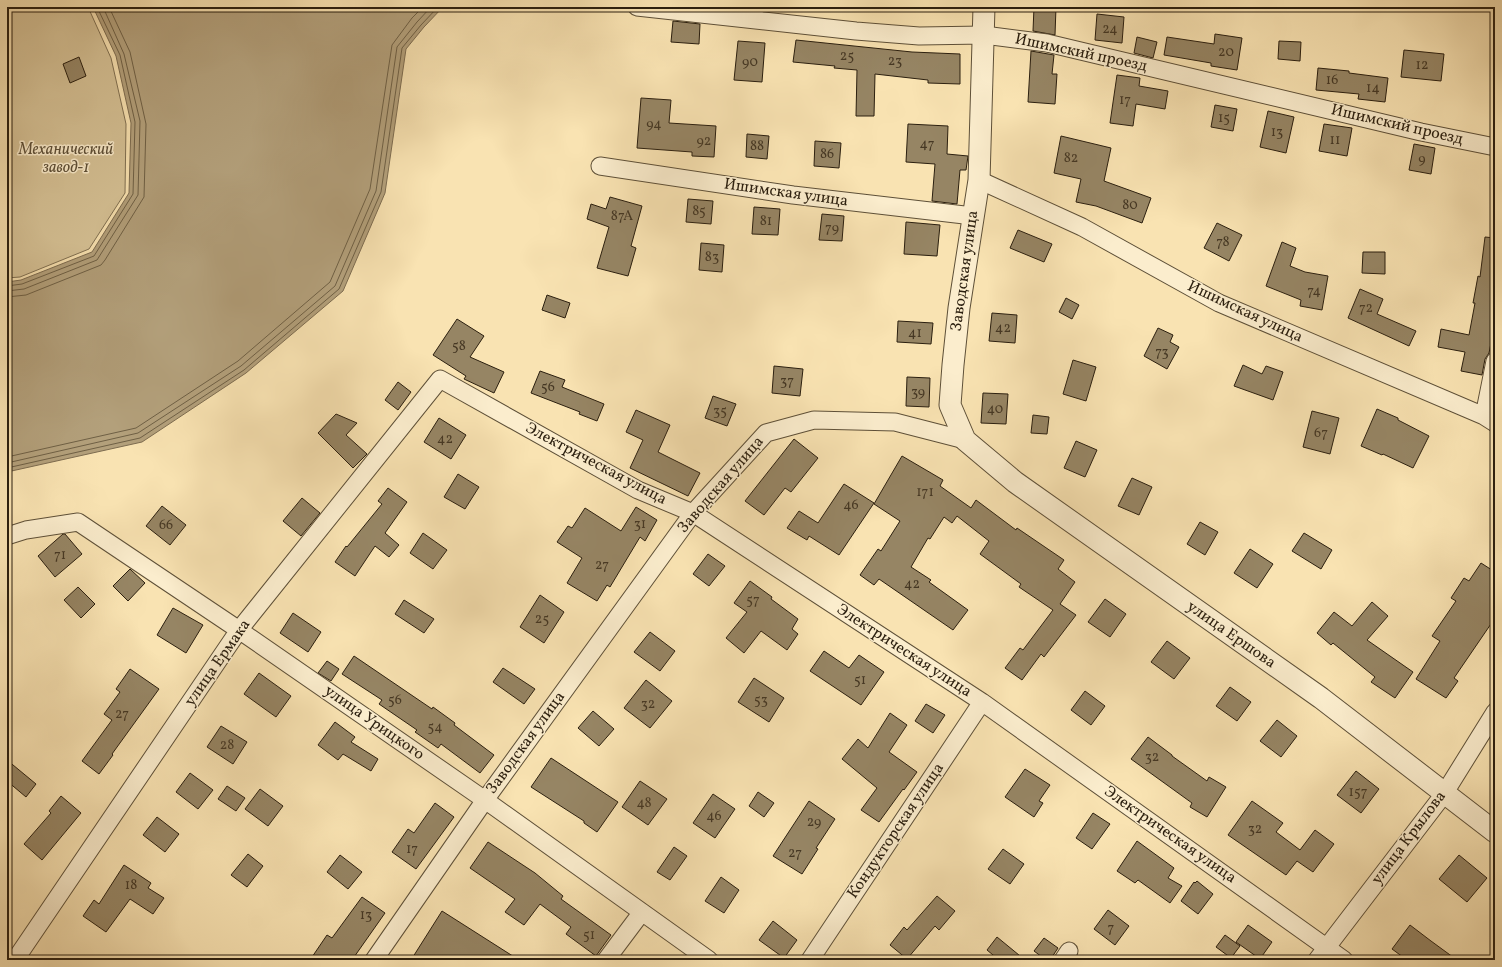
<svg xmlns="http://www.w3.org/2000/svg" width="1502" height="967" viewBox="0 0 1502 967" font-family="Vollkorn,serif">
  <rect width="100%" height="100%" fill="#f9e3b2"/>
  <filter id="stains"><feTurbulence type="fractalNoise" baseFrequency=".005" numOctaves="4"/><feColorMatrix values="0 0 0 0 .2 0 0 0 0 .09 0 0 0 0 .02 0 0 0 .5 -.17"/></filter>
  <radialGradient id="worn" r=".72"><stop offset=".6" stop-color="#630" stop-opacity="0"/><stop offset="1" stop-color="#630" stop-opacity=".3"/></radialGradient>
  <path fill="#d6c296" stroke="#807052" d="M7 7H88L111 58 126 124 125 193 89 249 20 277 7 278Z"/>
  <path fill="#b3a07b" stroke="#7d6c50" d="M93 7H443L424 27 406 49 385 193 343 291 246 373 142 442 7 472V282L21 280 92 252 129 193 131 123 116 56Z"/>
  <g fill="none" stroke-linecap="round" stroke-linejoin="round">
    <path stroke="#6f6045" stroke-width="1" d="M7 286 22 284 94 256 133 194 135 122 120 55 97 7
      M7 291 24 289 97 260 138 195 140 121 124 54 103 7
      M7 297 26 295 101 265 105 260 144 197 146 124 130 52 109 7
      M7 457 136 428 238 361 330 282 370 189 392 45 412 18 423 7
      M7 463 138 433 241 366 335 286 376 191 397 47 417 22 431 7
      M7 468 140 438 244 370 339 289 381 192 402 48 421 25 438 7"/>
  </g>
  <path fill="#968564" stroke="#2b1f0f" d="M1034 7H1056L1055 35 1033 31Z
    M1097 14 1124 17 1122 43 1095 40Z
    M673 21 700 24 699 44 671 42Z
    M1215 34 1242 38 1237 70 1211 66V63L1164 55 1167 37 1214 44Z
    M1137 37 1157 42 1153 58 1134 53Z
    M796 40 912 52 960 54V84L928 83V80L875 74 874 116H856L857 70 834 68 835 66 793 62Z
    M738 41 765 43 762 82 734 80Z
    M1279 41 1301 42 1300 61 1278 59Z
    M1404 50 1444 54 1441 81 1401 77Z
    M1031 51 1054 55 1052 74H1057L1055 104 1028 102Z
    M79 57 86 76 70 83 63 64Z
    M1318 68 1349 71V73L1388 78 1385 102 1358 99 1359 94 1316 90Z
    M1117 75 1140 78 1139 86 1168 91 1165 109 1136 104 1133 126 1110 123Z
    M641 98 671 100 669 123 716 126 714 157 692 156V152L637 148Z
    M1215 105 1237 109 1233 131 1211 127Z
    M1268 111 1294 117 1286 153 1260 147Z
    M908 124 948 126 947 154 968 156 966 170H960L957 204 932 201 935 164 906 162Z
    M1324 124 1352 128 1347 156 1319 151Z
    M747 134 769 136 767 159 746 157Z
    M1061 136 1111 148 1104 181 1151 198 1142 223 1096 206 1076 202 1081 179 1054 173Z
    M815 141 841 143 839 168 814 166Z
    M1414 144 1435 148 1431 174 1409 170Z
    M610 197 642 206 631 246 636 248 628 276 597 268 609 227 587 219 591 204 606 209Z
    M688 199 713 201 711 224 686 222Z
    M754 207 780 209 778 235 752 234Z
    M822 214 844 216 842 241 819 240Z
    M906 222 940 225 937 256 904 254Z
    M1217 223 1242 235 1229 261 1204 248Z
    M1018 230 1052 244 1044 262 1010 248Z
    M1485 237 1495 238V323L1489 353 1485 359 1482 375 1461 371 1465 352 1438 347 1441 329 1469 335 1475 303H1473L1478 276 1480 277Z
    M1282 242 1296 248 1290 266 1305 272 1328 276 1322 310 1300 306 1301 300 1266 286Z
    M701 243 724 245 722 272 699 270Z
    M1363 252H1385V274L1362 273Z
    M1360 289 1383 299 1377 314 1416 331 1409 346 1348 318Z
    M547 295 570 303 565 318 542 310Z
    M1066 298 1079 305 1072 319 1059 312Z
    M992 313 1017 315 1015 343 989 341Z
    M457 319 484 336 470 357 504 372 494 393 464 379 466 376 433 355Z
    M898 321 933 323 931 344 897 342Z
    M1158 328 1173 335 1170 342 1179 347 1167 369 1144 356Z
    M1073 360 1096 367 1086 401 1063 394Z
    M1243 365 1262 374 1266 366 1283 372 1273 400 1234 386Z
    M774 366 803 369 800 396 772 393Z
    M540 371 565 380 562 387 604 404 597 421 579 414 580 412 531 393Z
    M907 377 930 378 929 407 906 406Z
    M398 382 411 392 398 410 385 400Z
    M983 393 1008 394 1006 424 981 423Z
    M713 396 736 404 727 426 705 418Z
    M1377 409 1398 418V420L1429 436 1413 468 1383 454 1382 455 1361 446Z
    M636 410 670 425 658 452 700 473 688 496 630 468 643 440 626 432Z
    M1312 411 1339 418 1330 454 1303 447Z
    M336 414 357 423 346 435 367 454 353 468 318 433Z
    M1033 415 1049 417 1047 434 1031 433Z
    M439 418 466 435 451 459 424 442Z
    M794 439 818 458 791 492 785 488 764 515 745 501Z
    M1076 441 1097 450 1085 477 1064 468Z
    M902 456 943 480 940 486 971 508 976 500 1016 530 1017 528 1064 560 1058 569 1075 582 1060 604 1076 615 1044 657 1041 654 1022 680 1005 668 1020 648 1023 650 1053 610 1019 587 1021 584 980 554 989 541 957 516 952 523 944 517 930 539 928 538 911 567 931 580 929 582 968 610 953 630 879 579 874 585 860 575 878 549 881 551 900 521 874 504Z
    M458 474 479 487 465 509 444 497Z
    M1132 478 1152 487 1139 515 1118 506Z
    M844 484 874 503 839 555 809 536 807 540 787 528 799 511 818 523Z
    M388 488 407 502 385 533 399 545 389 557 375 546 355 576 335 562 346 546 347 547 382 504 378 501Z
    M302 498 320 513 301 536 283 521Z
    M162 506 186 525 170 545 146 526Z
    M636 507 657 520 645 541 640 537 610 587 607 585 597 601 567 583 582 558 557 542 568 526 572 528 585 508 621 531Z
    M1200 522 1218 532 1205 555 1187 544Z
    M423 533 447 550 433 569 410 553Z
    M1304 533 1332 550 1321 569 1292 551Z
    M63 534H65L82 554 55 577 38 556Z
    M1250 549 1273 564 1257 588 1234 573Z
    M708 554 725 566 709 586 693 574Z
    M1481 563 1495 572V618L1454 678 1458 681 1446 698 1416 679 1440 641 1432 636 1456 601 1451 598 1464 578 1469 581Z
    M130 569 145 583 128 601 113 586Z
    M750 581 772 597 771 599 798 619 792 629 798 634 787 650 761 631 744 653 726 638 747 612 734 603Z
    M78 587 95 604 81 618 64 600Z
    M540 595 564 612 544 643 520 627Z
    M1105 599 1126 614 1110 637 1088 622Z
    M404 600 434 619 424 633 395 614Z
    M1372 602 1388 616 1367 640 1413 672 1395 698 1371 682 1375 677 1333 643 1331 645 1317 633 1334 612 1352 626Z
    M173 608 203 625 186 653 157 635Z
    M293 613 321 632 308 652 280 633Z
    M650 632 675 651 660 671 634 652Z
    M1167 641 1190 658 1174 679 1151 662Z
    M824 651 849 668 859 655 884 672 861 705 810 671Z
    M354 656 432 709 433 707 455 723 454 725 494 755 480 773 441 744 438 748 415 732 417 730 379 704 382 700 342 674Z
    M327 661 339 669 331 681 318 673Z
    M503 668 535 689 524 704 493 682Z
    M130 669 159 689 112 754 113 755 99 774 82 761 112 720 104 714 120 692 116 689Z
    M259 673 291 696 276 717 244 694Z
    M754 678 784 698 769 722 738 702Z
    M646 680 672 701 650 728 624 708Z
    M1230 687 1251 702 1237 721 1216 706Z
    M1085 691 1105 706 1091 725 1071 710Z
    M926 704 945 715 933 733 915 721Z
    M593 711 614 729 599 746 578 728Z
    M890 713 907 725 889 752 917 772 904 790 903 789 879 822 861 810 877 788 842 759 858 739 868 748Z
    M1277 720 1297 736 1281 757 1260 741Z
    M335 722 355 737 351 742 378 759 371 771 343 754 338 760 318 745Z
    M221 726 247 742 233 764 207 747Z
    M1148 737 1172 755V756L1207 781 1209 777 1226 787 1207 817 1190 807 1192 803 1131 759Z
    M551 758 618 802 597 832 584 823V821L531 787Z
    M7 760 36 784 26 797 7 781Z
    M1025 769 1050 785 1039 801 1043 803 1034 817 1005 797Z
    M1356 771 1379 789 1361 813 1337 795Z
    M190 773 213 790 198 809 176 792Z
    M640 781 667 799 648 825 622 807Z
    M227 786 245 798 236 811 218 799Z
    M260 789 283 806 268 826 245 809Z
    M758 792 774 803 764 817 749 806Z
    M713 794 735 809 715 838 693 823Z
    M61 796 81 813 42 860 24 844 51 813 49 811Z
    M809 801 835 819 816 848 818 849 802 874 773 856Z
    M1252 801 1283 823 1276 832 1300 850 1315 830 1334 844 1313 872 1297 861 1286 875 1228 835Z
    M435 803 454 817 416 869 392 852 408 829 414 833Z
    M1093 813 1110 824 1092 849 1076 838Z
    M157 817 179 834 165 852 143 835Z
    M1137 841 1174 868 1168 878 1182 886 1170 903 1138 880 1135 883 1117 871Z
    M488 842 535 873 563 896 561 899 611 935 596 956 566 934 571 927 540 904 524 925 505 912 515 899 470 868Z
    M674 847 687 856 670 880 657 872Z
    M1003 849 1024 864 1010 884 988 869Z
    M248 854 263 866 247 887 231 875Z
    M340 855 362 872 348 889 327 872Z
    M1459 855 1487 878 1467 902 1439 879Z
    M124 865 151 883 148 888 164 898 153 914 130 899 106 932 83 916 94 900 99 904Z
    M721 877 739 890 724 913 705 901Z
    M1197 881 1213 894 1198 914 1181 901 1194 882 1195 883Z
    M937 896 955 911 939 930 935 926 907 959 890 945 904 927 907 930Z
    M362 897 385 913 352 960H310L327 935 332 938Z
    M1108 910 1129 926 1115 945 1094 929Z
    M442 911 519 960H411Z
    M773 921 797 940 784 958 759 940Z
    M1248 925 1272 942 1260 959 1236 942Z
    M1410 925 1431 941 1457 960H1407L1392 949Z
    M1225 935 1240 946 1231 958 1216 947Z
    M997 937 1025 960H999L987 950Z
    M1044 938 1058 948 1050 960H1046L1034 951Z"/>
  <g fill="none" stroke-linecap="round" stroke-linejoin="round">
    <defs>
      <path id="minor" d="M637 7 856 31 919 36 984 35 1047 43 1421 132 1495 147
        M600 166 793 195 973 216
        M979 180 1082 227 1219 303 1484 416 1495 423
        M1484 416 1495 361
        M7 536 26 530 78 522 239 630 485 800 709 960
        M15 960 239 630 440 379 638 490 693 513 982 702 1344 960
        M374 960 485 800 693 513 766 433 814 420 895 422 965 440
        M606 960 642 912
        M810 960 982 702
        M1063 960 1069 951
        M1317 960 1444 794 1495 712"/>
      <path id="tertiary" d="M984 7 979 180 959 308 953 365 950 405 965 440 1015 482 1321 698 1495 832"/>
    </defs>
    <use href="#minor" stroke="#5e5038" stroke-width="19"/>
    <use href="#tertiary" stroke="#5e5038" stroke-width="23"/>
    <use href="#minor" stroke="#fbedcd" stroke-width="17"/>
    <use href="#tertiary" stroke="#fbedcd" stroke-width="21"/>
  </g>
  <g text-anchor="middle" dominant-baseline="central" stroke-width="3" stroke-linejoin="round" paint-order="stroke">
    <g font-size="14" fill="#463824">
      <text x="1110" y="29">24</text>
      <text x="1226" y="52">20</text>
      <text x="847" y="56">25</text>
      <text x="895" y="61">23</text>
      <text x="750" y="62">90</text>
      <text x="1422" y="65">12</text>
      <text x="1332" y="80">16</text>
      <text x="1373" y="88">14</text>
      <text x="1125" y="100">17</text>
      <text x="1224" y="118">15</text>
      <text x="654" y="124">94</text>
      <text x="1277" y="132">13</text>
      <text x="1335" y="140">11</text>
      <text x="704" y="141">92</text>
      <text x="927" y="144">47</text>
      <text x="757" y="146">88</text>
      <text x="827" y="154">86</text>
      <text x="1071" y="158">82</text>
      <text x="1422" y="159">9</text>
      <text x="1130" y="205">80</text>
      <text x="699" y="211">85</text>
      <text x="622" y="216">87А</text>
      <text x="766" y="221">81</text>
      <text x="832" y="228">79</text>
      <text x="1223" y="242">78</text>
      <text x="712" y="257">83</text>
      <text x="1314" y="291">74</text>
      <text x="1366" y="308">72</text>
      <text x="1003" y="328">42</text>
      <text x="915" y="333">41</text>
      <text x="459" y="346">58</text>
      <text x="1162" y="352">73</text>
      <text x="787" y="381">37</text>
      <text x="548" y="387">56</text>
      <text x="918" y="392">39</text>
      <text x="995" y="409">40</text>
      <text x="720" y="411">35</text>
      <text x="1321" y="433">67</text>
      <text x="445" y="439">42</text>
      <text x="925" y="492">171</text>
      <text x="851" y="505">46</text>
      <text x="640" y="524">31</text>
      <text x="166" y="525">66</text>
      <text x="60" y="555">71</text>
      <text x="602" y="565">27</text>
      <text x="912" y="584">42</text>
      <text x="753" y="600">57</text>
      <text x="542" y="619">25</text>
      <text x="860" y="680">51</text>
      <text x="395" y="700">56</text>
      <text x="761" y="700">53</text>
      <text x="648" y="704">32</text>
      <text x="122" y="714">27</text>
      <text x="435" y="727">54</text>
      <text x="227" y="745">28</text>
      <text x="1152" y="757">32</text>
      <text x="1358" y="792">157</text>
      <text x="644" y="803">48</text>
      <text x="714" y="816">46</text>
      <text x="814" y="822">29</text>
      <text x="1255" y="829">32</text>
      <text x="412" y="849">17</text>
      <text x="795" y="853">27</text>
      <text x="131" y="885">18</text>
      <text x="366" y="915">13</text>
      <text x="1111" y="928">7</text>
      <text x="589" y="935">51</text>
    </g>
    <g font-size="16" fill="#2b1f0f" stroke="#fbedcd">
      <text transform="translate(1081 53) rotate(12)">Ишимский проезд</text>
      <text transform="translate(1397 125) rotate(13)">Ишимский проезд</text>
      <text transform="translate(786 193) rotate(8)">Ишимская улица</text>
      <text transform="translate(965 271) rotate(-82)">Заводская улица</text>
      <text transform="translate(1245 312) rotate(25)">Ишимская улица</text>
      <text transform="translate(596 464) rotate(28)">Электрическая улица</text>
      <text transform="translate(721 485) rotate(-49)">Заводская улица</text>
      <text transform="translate(1231 635) rotate(35)">улица Ершова</text>
      <text transform="translate(904 651) rotate(33)">Электрическая улица</text>
      <text transform="translate(218 663) rotate(-55)">улица Ермака</text>
      <text transform="translate(374 723) rotate(35)">улица Урицкого</text>
      <text transform="translate(526 743) rotate(-54)">Заводская улица</text>
      <text transform="translate(896 831) rotate(-56)">Кондукторская улица</text>
      <text transform="translate(1170 835) rotate(35)">Электрическая улица</text>
      <text transform="translate(1409 838) rotate(-53)">улица Крылова</text>
    </g>
    <g font-size="16" font-style="italic" fill="#5e5038" stroke="#fbedcd">
      <text x="66" y="150">Механический<tspan x="66" dy="18">завод-1</tspan></text>
    </g>
  </g>
  <rect width="1502" height="967" fill="none" stroke="#f9e3b2" stroke-width="24"/>
  <rect x="8" y="8" width="1486" height="951" fill="none" stroke="#2b1f0f" stroke-width="2"/>
  <rect x="12" y="12" width="1478" height="943" fill="none" stroke="#2b1f0f"/>
  <rect width="100%" height="100%" filter="url(#stains)"/>
  <rect width="100%" height="100%" fill="url(#worn)"/>
</svg>
